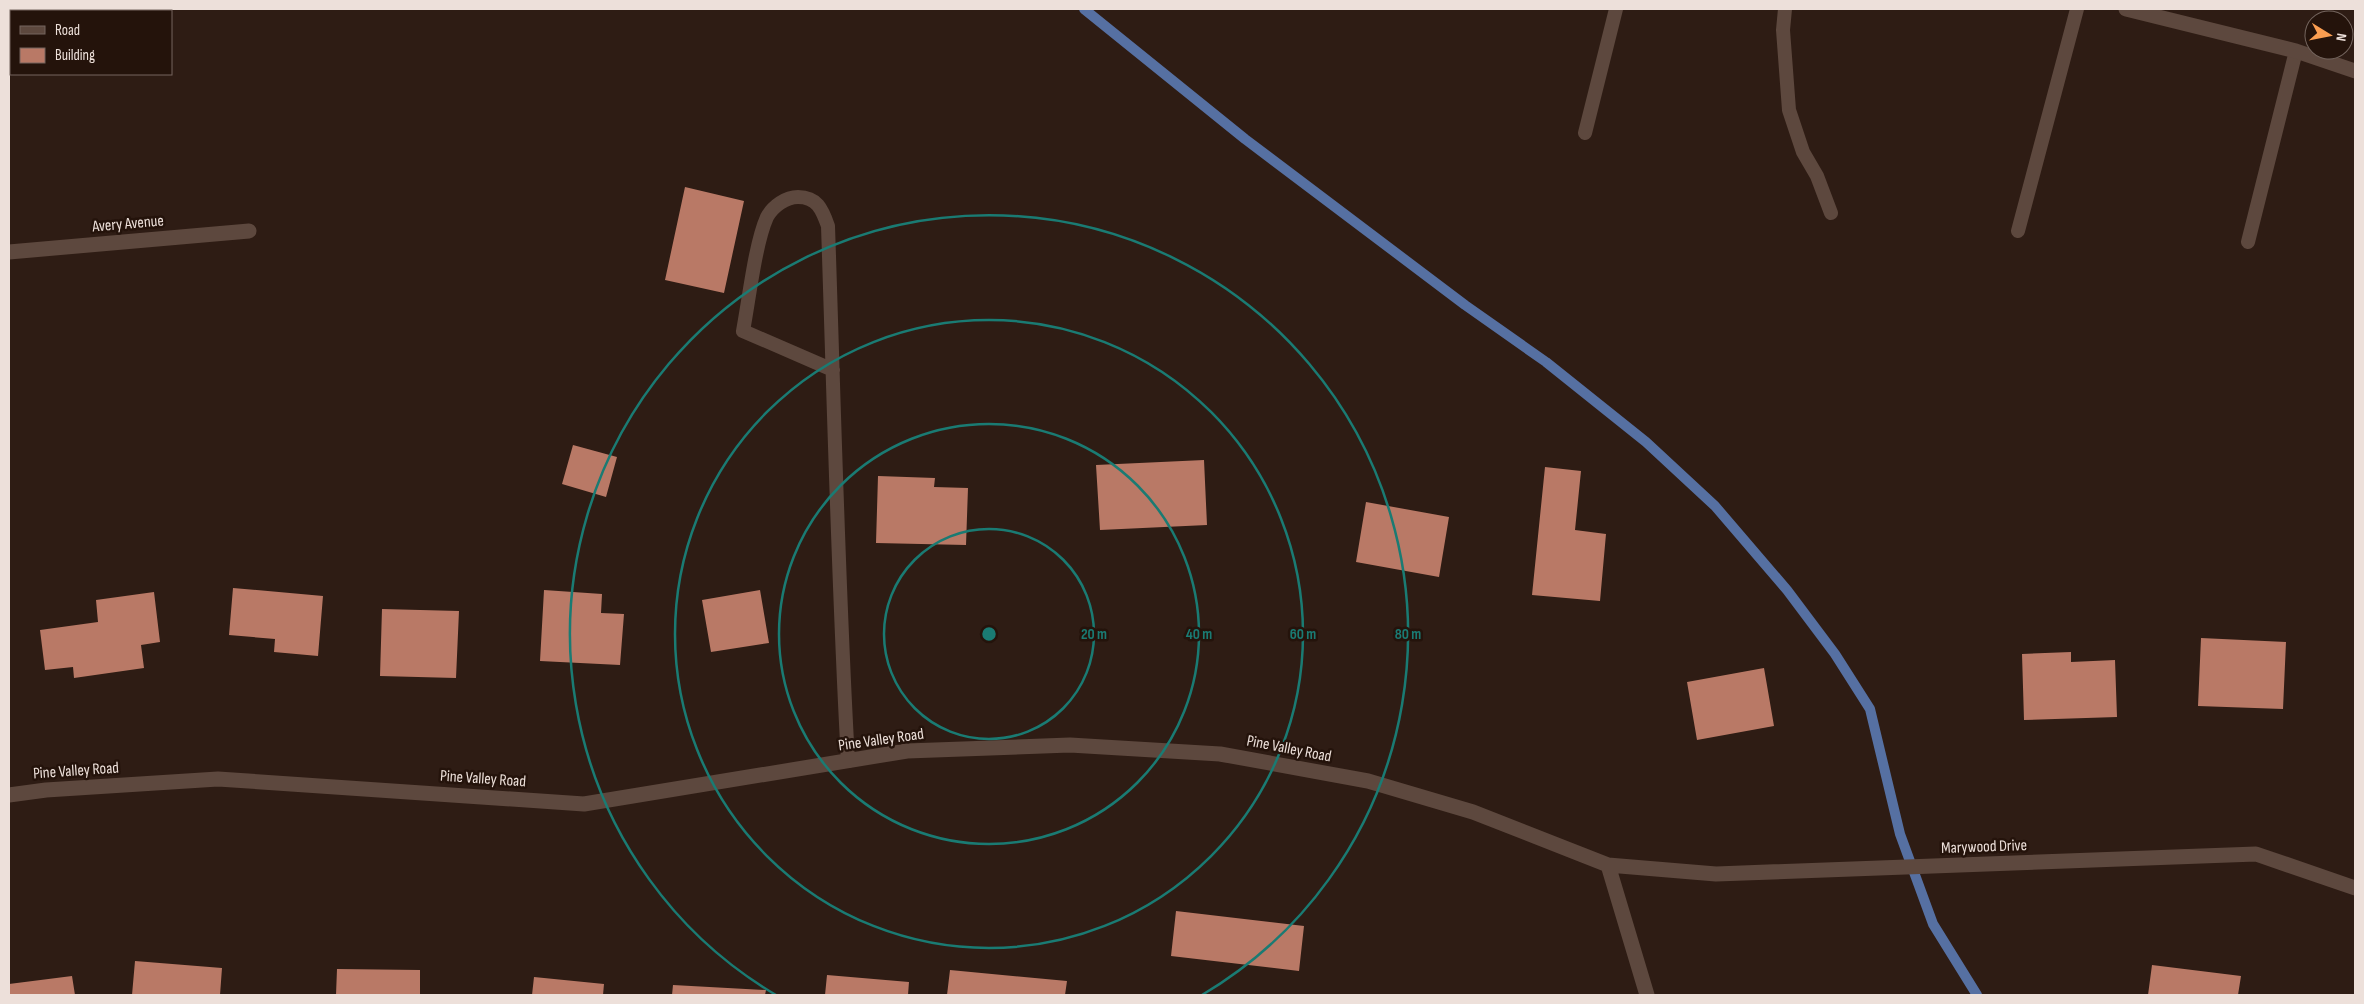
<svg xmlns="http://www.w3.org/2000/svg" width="2364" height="1004" viewBox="0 0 2364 1004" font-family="'Sofia Sans Condensed',sans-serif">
  <rect width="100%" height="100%" fill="#2e1c14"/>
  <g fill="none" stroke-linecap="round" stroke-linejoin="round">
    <path stroke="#5670a2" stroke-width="10" d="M1084 9 1245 139 1465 305 1546 362 1646 442 1715 506 1787 590 1835 654 1870 709 1900 834 1933 924 1977 995"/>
  </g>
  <path fill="#b97966" d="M685 187 744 201 724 293 665 280Z
    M573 445 617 457 606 497 562 484Z
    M1204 460 1207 525 1100 530 1096 465Z
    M1545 467 1581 471 1575 530 1606 534 1600 601 1532 595Z
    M878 476 935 478 934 487 968 488 966 545 876 543Z
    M1366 502 1449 517 1439 577 1356 562Z
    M233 588 323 596 318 656 274 652 275 639 229 635Z
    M544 590 602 594 601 613 624 614 620 665 540 661Z
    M760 590 769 643 711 652 702 600Z
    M154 592 160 642 141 645 144 668 74 678 73 667 45 670 40 630 98 622 96 600Z
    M382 609 459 611 456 678 380 676Z
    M2201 638 2286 642 2283 709 2198 706Z
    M2071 652V662L2115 660 2117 717 2024 720 2022 654Z
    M1764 668 1774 726 1697 740 1687 682Z
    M1176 911 1304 926 1299 971 1171 956Z
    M135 961 222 968 220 995H132Z
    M2152 965 2241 976 2238 995H2148Z
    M337 969 420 970V995H336Z
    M950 970 1067 981 1065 995H947Z
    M827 975 909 982 908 995H825Z
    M72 976 75 995H9V984Z
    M534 977 604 984 603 995H532Z
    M673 985 766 990 765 995H672Z"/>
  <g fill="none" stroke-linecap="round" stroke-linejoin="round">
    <path stroke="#5d483e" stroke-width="14" d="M1785 9 1783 30 1789 110 1803 152 1817 176 1831 213
      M1585 133 1616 9
      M2018 231 2077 9
      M2248 242 2296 51
      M833 370 743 331C749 300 755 244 767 217 773 206 786 197 798 197 817 197 822 209 828 226 834 404 838 583 848 761"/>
    <path stroke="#5d483e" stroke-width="15" d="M2126 9 2296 51 2355 71
      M9 252 249 231
      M9 795 46 790 218 779 584 804 907 751 1070 745 1220 754 1368 781 1473 812 1608 865 1647 995
      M1608 865 1716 874 2256 854 2355 888"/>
  </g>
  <g fill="none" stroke="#1a7b73" stroke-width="2.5">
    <circle cx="989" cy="634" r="105"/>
    <circle cx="989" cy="634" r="210"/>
    <circle cx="989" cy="634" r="314"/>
    <path d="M776 995A419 419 0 1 1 1202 995"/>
  </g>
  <g text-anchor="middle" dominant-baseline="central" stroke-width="5" stroke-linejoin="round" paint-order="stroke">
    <g font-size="16" fill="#ede0da" stroke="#24130b">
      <text transform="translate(128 224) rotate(-5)">Avery Avenue</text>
      <text transform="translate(881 740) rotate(-8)">Pine Valley Road</text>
      <text transform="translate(1289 749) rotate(11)">Pine Valley Road</text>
      <text transform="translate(76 771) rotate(-4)">Pine Valley Road</text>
      <text transform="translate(483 779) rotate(4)">Pine Valley Road</text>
      <text transform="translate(1984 847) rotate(-2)">Marywood Drive</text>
    </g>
  </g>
  <circle cx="989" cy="634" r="8" fill="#1a7b73" stroke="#24130b" stroke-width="2.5"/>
  <g font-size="15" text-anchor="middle" font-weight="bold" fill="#1a7b73" stroke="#24130b" stroke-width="5" stroke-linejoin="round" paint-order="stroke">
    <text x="1094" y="639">20 m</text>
    <text x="1199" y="639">40 m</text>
    <text x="1303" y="639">60 m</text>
    <text x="1408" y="639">80 m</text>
  </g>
  <rect width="2364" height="1004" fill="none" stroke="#ede0da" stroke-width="20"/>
  <rect x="10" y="10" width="162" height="65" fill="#24130b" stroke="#74655e"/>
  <rect x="20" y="26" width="25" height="8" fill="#5d483e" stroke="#74655e"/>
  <text x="55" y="35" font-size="15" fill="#ede0da">Road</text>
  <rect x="20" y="48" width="25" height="15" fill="#b97966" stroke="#74655e"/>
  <text x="55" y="60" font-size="15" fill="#ede0da">Building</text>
  <g transform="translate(2329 35) rotate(100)"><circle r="24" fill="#24130b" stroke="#74655e"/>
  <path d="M0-4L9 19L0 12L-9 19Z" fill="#fb9e51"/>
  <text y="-8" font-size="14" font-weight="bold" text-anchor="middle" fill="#ede0da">N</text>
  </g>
</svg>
